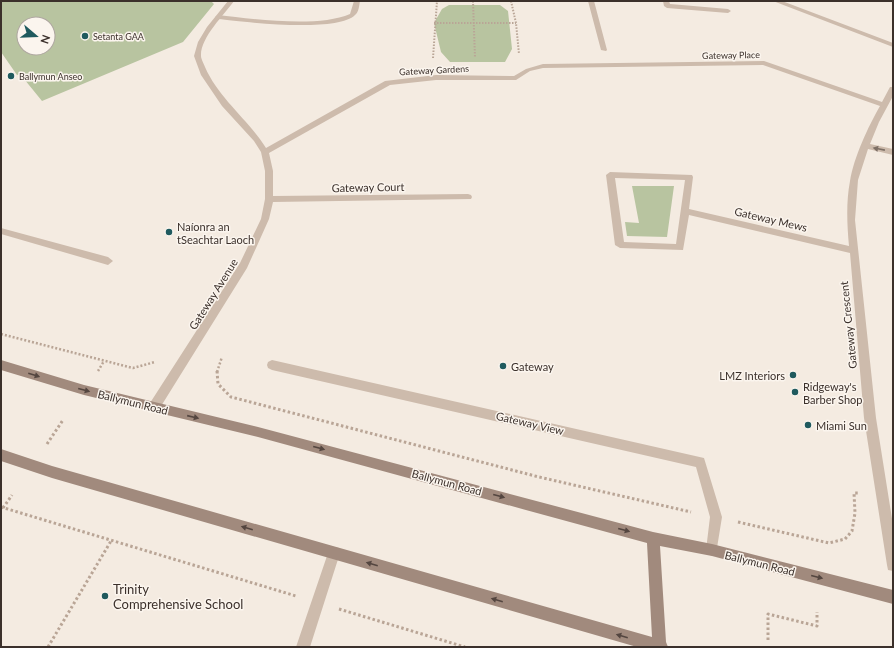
<svg xmlns="http://www.w3.org/2000/svg" width="894" height="648" viewBox="0 0 894 648" font-family="Lato,sans-serif">
  <rect width="100%" height="100%" fill="#f4ebe1"/>
  <path fill="#b8c4a0" fill-rule="evenodd" d="M1 1H211L214 4 183 42 42 101 20 74 17 75 1 52ZM24 24H48V48H24Z
    M449 5H500L508 11 512 49 505 62H450L441 52 434 23 442 9Z
    M632 186H674L667 237 627 236 625 222 639 223Z"/>
  <g fill="none" stroke-linecap="round" stroke-linejoin="round">
    <path stroke="#b9a596" stroke-width="2" stroke-dasharray="1.5 1.5" stroke-linecap="butt" d="M473 1 475 58
      M511 1 516 23 519 54
      M434 23H516
      M433 58 437 1"/>
    <path stroke="#b9a596" stroke-width="2.5" stroke-dasharray="2 2" stroke-linecap="butt" d="M1 334 133 368 155 362
      M98 371 104 361
      M217 372 222 357"/>
    <path stroke="#b9a596" stroke-width="3" stroke-dasharray="2.5 2.5" stroke-linecap="butt" d="M217 371 218 384 231 397 539 477 691 512
      M47 444 63 420
      M1 507 296 596
      M3 508 12 495
      M738 522 829 543 845 539 852 531 855 513 854 493H859
      M339 609 465 647
      M768 640V614L817 626V612
      M48 647 111 541"/>
    <path fill="#cdbbac" fill-rule="evenodd" d="M354 1H360C359 6 359 12 355 15 337 33 244 22 218 19L215 17 218 15C253 19 318 28 350 14Z
      M588 1H594L607 50 606 51 601 50Z
      M663 1H669L670 4 728 9 731 11 728 13 667 8 664 6Z
      M773 1H782L893 43V47Z
      M1 228 108 257 113 261 108 265 1 234Z
      M334 547 339 548 340 553 310 647H296L328 553 329 548Z"/>
    <path fill="#cdbbac" fill-rule="evenodd" d="M228 1H234C224 15 200 38 201 56 201 59 204 64 205 67 219 99 248 119 266 148L385 81 436 75 514 76 526 69 543 64 764 61 882 102 890 87H893V96L879 122 870 144 893 149V155L868 149 858 180 855 220 876 418 893 525V571L888 570 887 565 864 418 850 253 689 215 683 250 620 248 615 245 606 175 610 172 692 175 693 177 689 209 849 246C847 224 846 202 850 181 854 157 868 127 880 106L763 65 543 68 530 71 516 80H436L390 85 269 153 273 171V196L468 194 471 195 472 197 471 199 273 202 269 219 247 268 158 411 154 412 150 411 149 407 150 403 240 263 261 219 265 199V171L261 152 254 141 222 106 201 75 194 56 198 42 207 27ZM615 178 685 180 676 244 624 242Z
      M272 360 704 458 722 517 716 554 712 556 708 554 706 550 710 517 696 467 272 370 268 368 267 365 268 362Z"/>
    <path fill="#a18a7d" fill-rule="evenodd" d="M1 360 84 385 258 427 653 532 712 544 893 590V604L712 556 660 546 666 642 668 647H637L52 478 1 461V449L52 466 652 637 647 543 258 437 84 395 1 370Z"/>
  </g>
  <defs><path id="oneway-solid" d="M-6-.8H1V-3.2L6.5 0L1 3.2V.8H-6Z"/></defs>
  <use fill="#7d6f65" href="#oneway-solid" transform="translate(879 149) rotate(-169)"/>
  <g fill="#544640">
    <use href="#oneway-solid" transform="translate(34 375) rotate(17)"/>
    <use href="#oneway-solid" transform="translate(84 390) rotate(15)"/>
    <use href="#oneway-solid" transform="translate(193 417) rotate(13)"/>
    <use href="#oneway-solid" transform="translate(319 448) rotate(15)"/>
    <use href="#oneway-solid" transform="translate(499 496) rotate(15)"/>
    <use href="#oneway-solid" transform="translate(247 528) rotate(-164)"/>
    <use href="#oneway-solid" transform="translate(624 530) rotate(15)"/>
    <use href="#oneway-solid" transform="translate(372 564) rotate(-164)"/>
    <use href="#oneway-solid" transform="translate(817 577) rotate(14)"/>
    <use href="#oneway-solid" transform="translate(497 600) rotate(-164)"/>
    <use href="#oneway-solid" transform="translate(622 636) rotate(-164)"/>
  </g>
  <g fill="#1f5a5e" stroke="#fbf5ee" stroke-width="1.5">
    <circle cx="85" cy="36" r="4"/>
    <circle cx="11" cy="76" r="4"/>
    <circle cx="169" cy="232" r="4"/>
    <circle cx="503" cy="366" r="4"/>
    <circle cx="793" cy="375" r="4"/>
    <circle cx="795" cy="392" r="4"/>
    <circle cx="808" cy="425" r="4"/>
    <circle cx="105" cy="596" r="4"/>
  </g>
  <g text-anchor="middle" dominant-baseline="central" stroke-width="3" stroke-linejoin="round" paint-order="stroke">
    <g font-size="9" fill="#3b302b" stroke="#fbf5ee" text-anchor="start">
      <text x="93" y="36">Setanta GAA</text>
      <text x="19" y="76">Ballymun Anseo</text>
    </g>
    <g font-size="9" fill="#3b302b" stroke="#fbf5ee">
      <text transform="translate(731 55) rotate(-1)">Gateway Place</text>
      <text transform="translate(434 70) rotate(-3)">Gateway Gardens</text>
    </g>
    <g font-size="11" fill="#3b302b" stroke="#fbf5ee">
      <text transform="translate(368 187) rotate(-1)">Gateway Court</text>
      <text transform="translate(771 219) rotate(13)">Gateway Mews</text>
      <text transform="translate(213 294) rotate(-58)">Gateway Avenue</text>
      <text transform="translate(848 325) rotate(-96)">Gateway Crescent</text>
      <text transform="translate(133 402) rotate(14)">Ballymun Road</text>
      <text transform="translate(530 423) rotate(13)">Gateway View</text>
      <text transform="translate(447 482) rotate(15)">Ballymun Road</text>
      <text transform="translate(760 563) rotate(14)">Ballymun Road</text>
    </g>
    <g font-size="11" fill="#3b302b" stroke="#fbf5ee" text-anchor="start">
      <text x="177" y="226">Naíonra an<tspan x="177" dy="13">tSeachtar Laoch</tspan></text>
      <text x="511" y="366">Gateway</text>
      <text x="785" y="375" text-anchor="end">LMZ Interiors</text>
      <text x="803" y="386">Ridgeway's<tspan x="803" dy="13">Barber Shop</tspan></text>
      <text x="816" y="425">Miami Sun</text>
    </g>
    <g font-size="13" fill="#3b302b" stroke="#fbf5ee" text-anchor="start">
      <text x="113" y="589">Trinity<tspan x="113" dy="15">Comprehensive School</tspan></text>
    </g>
  </g>
  <rect width="894" height="648" fill="none" stroke="#3b302b" stroke-width="4"/>
  <g transform="translate(36 36) rotate(109)"><circle r="19" fill="#fbf5ee" stroke="#aea6a0"/>
  <path d="M0-3L7 15L0 10L-7 15Z" fill="#1f5a5e"/>
  <text y="-6" font-size="11" font-weight="bold" text-anchor="middle" fill="#3b302b">N</text>
  </g>
</svg>
